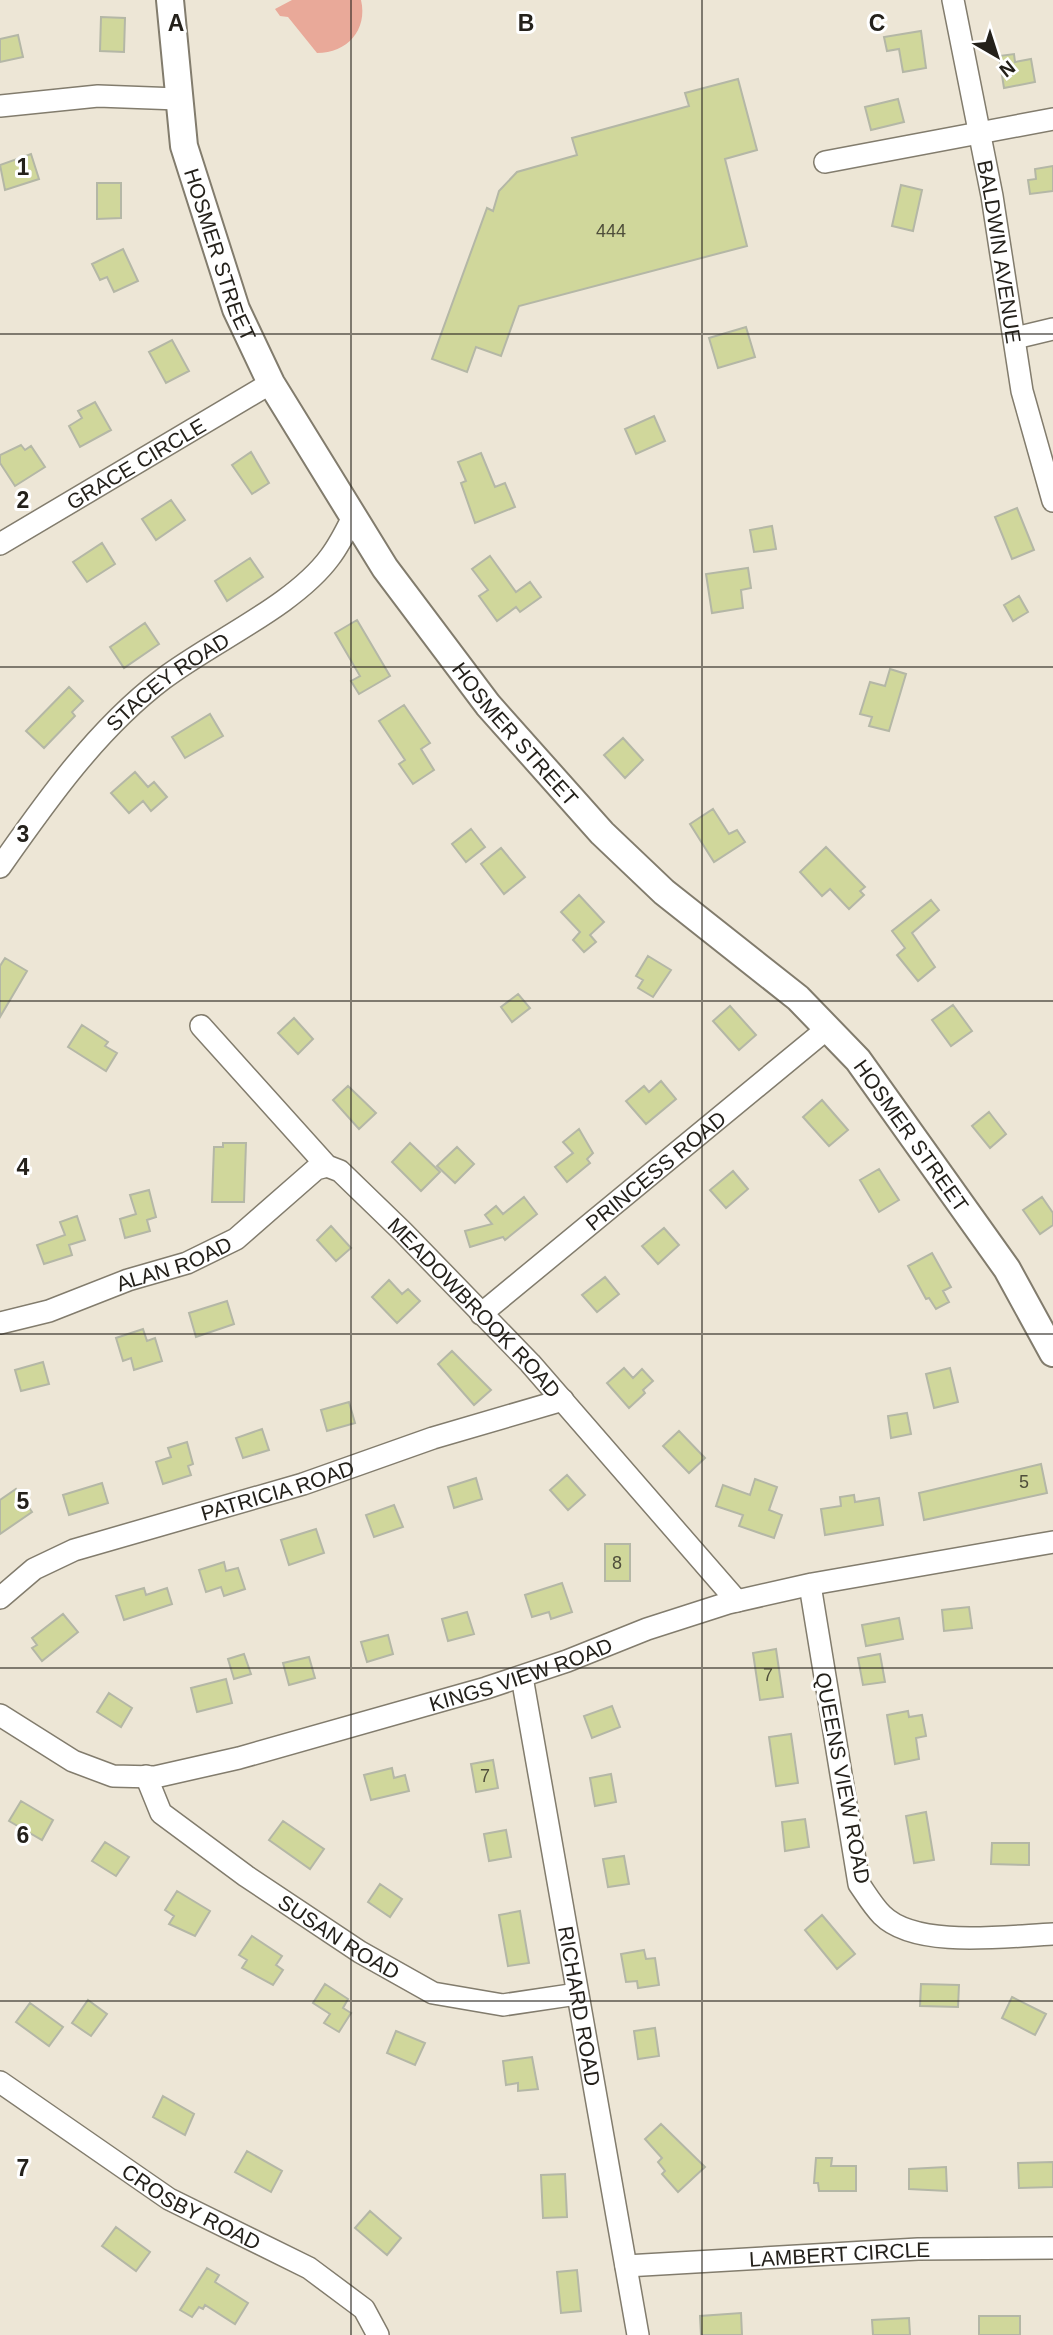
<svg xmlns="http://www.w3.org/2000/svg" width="1053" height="2335" viewBox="0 0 1053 2335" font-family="Helvetica,sans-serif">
  <rect width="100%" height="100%" fill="#ede6d6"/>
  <path fill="#e9a999" d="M292 0H361C368 30 347 53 317 53L288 17 280 16 275 9Z"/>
  <path fill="#d0d79b" stroke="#b4b7a6" stroke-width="2" d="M101 17 125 18 124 52 100 51Z
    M921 31 926 68 903 72 899 49 887 51 884 37Z
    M18 35 23 57 0 62V39Z
    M1014 54 1015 62 1031 59 1035 82 1004 88 999 56Z
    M738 79 757 150 725 159 747 246 519 306 501 356 476 347 467 372 432 359 487 208 493 211 499 191 517 172 577 155 572 138 689 106 685 93Z
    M898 99 904 122 871 130 865 107Z
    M31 154 39 179 5 190 0 165Z
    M1053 166V191L1030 194 1028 180 1036 179 1035 169Z
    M97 183H121V218L97 219Z
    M901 185 922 190 913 231 892 226Z
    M123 249 138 281 114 292 107 277 100 280 92 264Z
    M746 327 755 357 718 368 709 338Z
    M172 340 189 371 166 383 149 352Z
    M95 402 111 430 80 447 69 426 82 418 78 411Z
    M654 416 665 441 636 454 625 429Z
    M21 445 25 450 31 446 45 467 15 486 0 463V455Z
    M251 452 269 483 252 494 232 465Z
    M481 453 495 487 505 483 515 507 475 523 461 483 466 481 458 462Z
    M171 500 185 520 156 540 142 519Z
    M1017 508 1034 550 1012 559 995 517Z
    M772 526 776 549 754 552 750 530Z
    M102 543 115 564 87 582 73 562Z
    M490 556 516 592 530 582 541 597 520 612 516 607 497 621 479 596 488 590 472 569Z
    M250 558 263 577 227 601 215 581Z
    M748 568 751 588 741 590 743 608 712 613 706 574Z
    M1019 596 1028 612 1013 621 1004 605Z
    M357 620 390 676 359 694 351 681 360 676 335 633Z
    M145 623 159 644 124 668 110 647Z
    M890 669 906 674 889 731 869 726 872 717 860 714 870 682 885 686Z
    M69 687 83 701 72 712 75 716 44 748 26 731Z
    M404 705 430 743 421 749 434 770 413 784 399 764 405 760 379 721Z
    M210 714 223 736 185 758 172 737Z
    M623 738 643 760 625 778 604 755Z
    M135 772 148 787 154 782 167 797 151 811 143 801 129 813 111 793Z
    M713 809 729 834 737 830 745 842 714 862 690 824Z
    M471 829 485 847 466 862 452 844Z
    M826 847 865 887 860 891 864 895 849 909 830 889 822 896 800 872Z
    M501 848 525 877 504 894 481 864Z
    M579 895 604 922 590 935 596 942 584 952 573 940 580 932 561 912Z
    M931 900 939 910 912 933 935 967 918 981 897 955 905 948 892 931Z
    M648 956 671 970 653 997 638 988 643 980 636 976Z
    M5 958 27 971 0 1017V966Z
    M518 994 530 1008 512 1022 501 1007Z
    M953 1005 972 1031 951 1046 932 1020Z
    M730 1006 756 1035 739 1050 713 1021Z
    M294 1018 313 1039 298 1054 278 1033Z
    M82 1025 108 1042 105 1046 117 1053 106 1071 68 1047Z
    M661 1081 676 1099 646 1124 626 1101 644 1086 649 1092Z
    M348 1086 376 1113 359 1129 333 1100Z
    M822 1100 848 1130 829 1146 803 1117Z
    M989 1112 1006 1134 990 1148 972 1126Z
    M579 1129 593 1153 587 1159 590 1163 567 1182 555 1167 573 1153 563 1142Z
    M223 1143H246L244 1202H212L214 1147H223Z
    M410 1143 440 1172 421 1191 392 1162Z
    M457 1147 474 1164 455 1183 437 1166Z
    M879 1169 899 1200 879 1212 860 1180Z
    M733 1171 748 1189 726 1208 710 1190Z
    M149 1190 156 1217 147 1220 150 1231 125 1238 120 1219 136 1214 130 1195Z
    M524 1197 537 1214 505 1240 503 1237 470 1247 465 1231 492 1224 485 1215 496 1206 503 1214Z
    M1042 1197 1053 1213V1225L1040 1234 1023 1210Z
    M77 1216 85 1240 69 1245 72 1255 44 1264 37 1245 65 1235 60 1222Z
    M331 1226 351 1248 336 1261 317 1240Z
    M664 1228 679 1245 658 1264 642 1246Z
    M932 1253 951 1287 943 1291 949 1302 936 1309 929 1298 926 1299 908 1266Z
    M605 1277 619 1294 597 1312 582 1295Z
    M389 1280 402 1294 408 1289 420 1301 397 1323 372 1297Z
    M227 1301 234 1324 196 1337 189 1313Z
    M143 1329 147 1341 155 1338 162 1361 134 1370 131 1358 123 1361 116 1338Z
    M452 1351 491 1390 474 1405 438 1364Z
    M43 1362 49 1384 21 1391 15 1370Z
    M624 1368 633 1378 642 1369 653 1381 643 1390 645 1393 629 1408 607 1383Z
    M950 1368 958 1402 934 1408 926 1374Z
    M349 1402 355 1423 327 1431 321 1410Z
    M907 1413 911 1434 891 1438 888 1416Z
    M262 1429 269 1450 243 1458 236 1438Z
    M679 1431 705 1458 689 1473 663 1446Z
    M187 1442 193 1464 188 1466 191 1475 163 1484 156 1462 171 1457 168 1448Z
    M1041 1464 1047 1493 924 1520 919 1493Z
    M567 1475 585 1495 568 1510 550 1490Z
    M476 1478 482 1499 454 1508 448 1487Z
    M755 1479 777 1487 769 1510 782 1515 774 1538 739 1526 743 1515 716 1506 723 1485 750 1495Z
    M102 1483 108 1503 69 1515 63 1495Z
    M16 1489 32 1512 0 1534V1500Z
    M854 1495 855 1502 879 1498 883 1525 825 1535 821 1509 841 1506 840 1497Z
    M394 1505 403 1527 374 1537 366 1515Z
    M316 1529 324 1553 289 1565 281 1540Z
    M605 1544H630V1581H605Z
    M224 1562 226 1571 238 1568 245 1589 224 1596 221 1587 206 1592 199 1570Z
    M562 1583 572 1612 551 1619 549 1612 532 1617 525 1595Z
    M144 1588 146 1595 167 1588 172 1604 124 1620 116 1596Z
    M969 1607 972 1628 944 1631 942 1610Z
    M467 1612 474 1634 448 1641 442 1619Z
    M63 1614 78 1632 42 1661 32 1648 37 1645 32 1638Z
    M899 1618 903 1639 866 1646 862 1625Z
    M388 1635 393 1654 367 1662 361 1642Z
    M776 1649 783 1697 760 1700 753 1653Z
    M244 1654 251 1674 234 1679 228 1659Z
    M880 1654 885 1682 863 1685 858 1658Z
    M309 1657 315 1678 289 1685 283 1663Z
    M226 1679 232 1703 197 1712 191 1688Z
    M109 1693 132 1708 121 1727 97 1712Z
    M612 1706 620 1727 592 1738 584 1716Z
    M908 1711 909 1717 922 1715 926 1736 916 1738 919 1759 895 1764 887 1715Z
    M791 1734 798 1783 776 1786 769 1737Z
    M493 1760 498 1788 476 1792 471 1764Z
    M392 1768 394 1778 405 1775 409 1791 371 1800 364 1775Z
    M611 1774 616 1802 595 1806 590 1778Z
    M21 1801 53 1820 42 1840 9 1821Z
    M926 1812 934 1860 914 1863 906 1816Z
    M805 1819 809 1847 785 1851 782 1822Z
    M283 1821 324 1849 310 1869 269 1840Z
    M506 1830 511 1857 489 1861 484 1834Z
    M105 1842 129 1857 116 1876 92 1861Z
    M992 1843H1029V1865L991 1864Z
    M624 1856 629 1884 608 1887 603 1859Z
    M380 1884 402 1899 390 1917 368 1902Z
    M177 1891 210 1911 195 1936 169 1924 174 1916 165 1910Z
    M520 1911 529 1963 508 1966 499 1915Z
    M822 1915 855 1954 837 1969 805 1930Z
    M252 1936 282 1956 276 1965 283 1970 273 1985 242 1968 247 1960 239 1955Z
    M644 1950 646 1959 655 1958 659 1985 638 1988 637 1981 626 1982 621 1954Z
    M325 1984 348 1999 343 2008 351 2013 339 2032 324 2023 330 2014 313 2003Z
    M921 1984 959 1985 958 2007 920 2006Z
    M1012 1997 1046 2014 1035 2035 1002 2018Z
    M88 2000 107 2014 91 2036 72 2023Z
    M30 2003 63 2027 49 2046 16 2022Z
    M655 2028 659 2056 638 2059 634 2031Z
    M396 2031 425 2043 415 2065 387 2053Z
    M532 2057 538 2089 518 2091V2083L506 2085 503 2061Z
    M163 2096 194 2114 185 2135 153 2117Z
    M661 2124 705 2167 678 2192 662 2174 665 2171 658 2162 662 2158 645 2139Z
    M247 2151 282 2171 271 2192 235 2172Z
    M816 2158H832L831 2166H856V2191H819L818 2183H814Z
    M1053 2162V2187L1019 2188 1018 2163Z
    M946 2167 947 2191 909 2189V2169Z
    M565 2174 567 2217 543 2218 541 2175Z
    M370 2211 401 2238 387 2255 355 2228Z
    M116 2227 150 2252 136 2271 102 2246Z
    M207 2268 219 2275 215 2282 248 2303 235 2324 205 2305 203 2309 199 2307 192 2317 180 2310Z
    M577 2270 581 2311 561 2313 557 2272Z
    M741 2313 742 2335H701L700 2316Z
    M979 2316H1020V2335H979Z
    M909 2318 910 2335H873L872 2320Z"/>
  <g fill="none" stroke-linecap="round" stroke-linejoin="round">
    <defs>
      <g id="minor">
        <path id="s1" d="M953 0 992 196 1022 391 1053 501"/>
        <path d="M0 106 98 96 178 99"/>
        <path d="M825 162 1053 119"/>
        <path d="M1015 338 1053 329"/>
        <path id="s2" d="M0 544 271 383"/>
        <path id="s3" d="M0 867C47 800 97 729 163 679 213 641 294 606 330 557 340 544 347 529 354 515"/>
        <path id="s4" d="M201 1026 327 1166 340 1171 403 1232 530 1363 737 1601"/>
        <path id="s5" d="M481 1314 828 1028"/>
        <path id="s6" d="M0 1323 49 1311 128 1280 187 1263 236 1239 316 1169 327 1166"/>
        <path d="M810 1585 859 1884C866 1894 873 1906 882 1915 916 1949 1008 1936 1053 1934"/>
        <path id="s7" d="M0 1598 34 1569 74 1550 303 1484 433 1438 563 1400"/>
        <path id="s8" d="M522 1677 638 2335"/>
        <path id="s9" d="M0 1715 73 1761 113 1776 155 1777 239 1758 486 1688 567 1661 647 1629 728 1603 812 1584 1053 1542"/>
        <path id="s10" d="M146 1776 161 1813 246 1876 360 1952 433 1993 503 2005 577 1994"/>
        <path id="s11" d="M0 2082 169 2199 309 2268 364 2309 378 2335"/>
        <path id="s12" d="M626 2266 918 2249 1053 2248"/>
      </g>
      <g id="tertiary">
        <path id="s13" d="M170 0 184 146 236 309 271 383 385 568 488 705 602 833 664 892 798 998 858 1060 1007 1269 1053 1353"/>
      </g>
    </defs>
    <use href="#minor" stroke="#827c6d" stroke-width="24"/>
    <use href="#tertiary" stroke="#827c6d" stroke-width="30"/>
    <use href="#minor" stroke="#fff" stroke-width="21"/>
    <use href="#tertiary" stroke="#fff" stroke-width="26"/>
  </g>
  <path fill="none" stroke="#24211b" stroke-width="2" stroke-opacity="0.55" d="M351 0V2335M702 0V2335M0 334H1053M0 667H1053M0 1001H1053M0 1334H1053M0 1668H1053M0 2001H1053"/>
  <g text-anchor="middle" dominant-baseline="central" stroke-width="6" stroke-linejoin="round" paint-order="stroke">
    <g font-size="18" fill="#4f4e3b">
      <text x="611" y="231">444</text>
      <text x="1024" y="1482">5</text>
      <text x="617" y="1563">8</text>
      <text x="768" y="1675">7</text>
      <text x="485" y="1776">7</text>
    </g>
    <g font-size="21" fill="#24211b" stroke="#fff">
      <text stroke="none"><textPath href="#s1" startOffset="256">BALDWIN AVENUE</textPath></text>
      <text stroke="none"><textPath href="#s13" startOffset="261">HOSMER STREET</textPath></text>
      <text stroke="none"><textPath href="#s2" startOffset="158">GRACE CIRCLE</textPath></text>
      <text stroke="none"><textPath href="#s3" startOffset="252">STACEY ROAD</textPath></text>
      <text stroke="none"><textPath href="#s13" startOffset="828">HOSMER STREET</textPath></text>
      <text stroke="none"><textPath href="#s13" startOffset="1395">HOSMER STREET</textPath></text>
      <text stroke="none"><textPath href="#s5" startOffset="226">PRINCESS ROAD</textPath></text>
      <text stroke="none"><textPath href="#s6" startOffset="184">ALAN ROAD</textPath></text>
      <text stroke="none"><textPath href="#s4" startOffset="394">MEADOWBROOK ROAD</textPath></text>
      <text stroke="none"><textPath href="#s7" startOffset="301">PATRICIA ROAD</textPath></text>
      <text stroke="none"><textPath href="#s9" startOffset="551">KINGS VIEW ROAD</textPath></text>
      <text transform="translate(843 1778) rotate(79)">QUEENS VIEW ROAD</text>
      <text stroke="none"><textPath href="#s10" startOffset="257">SUSAN ROAD</textPath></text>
      <text stroke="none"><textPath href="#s8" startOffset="334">RICHARD ROAD</textPath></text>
      <text stroke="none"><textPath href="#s11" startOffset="229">CROSBY ROAD</textPath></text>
      <text stroke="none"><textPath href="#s12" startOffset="214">LAMBERT CIRCLE</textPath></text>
    </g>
  </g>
  <g font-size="23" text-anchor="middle" font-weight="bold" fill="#24211b" stroke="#fff" stroke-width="6" stroke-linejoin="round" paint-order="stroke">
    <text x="176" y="31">A</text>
    <text x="526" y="31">B</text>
    <text x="877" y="31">C</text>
    <text x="23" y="175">1</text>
    <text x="23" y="508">2</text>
    <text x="23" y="842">3</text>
    <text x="23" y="1175">4</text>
    <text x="23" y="1509">5</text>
    <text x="23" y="1843">6</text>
    <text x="23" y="2176">7</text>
  </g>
  <g transform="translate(997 56) rotate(141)" stroke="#ffffff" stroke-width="5" paint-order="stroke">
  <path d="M0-5L12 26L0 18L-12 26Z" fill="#24211b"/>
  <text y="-10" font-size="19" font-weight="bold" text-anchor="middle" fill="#24211b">N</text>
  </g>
</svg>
